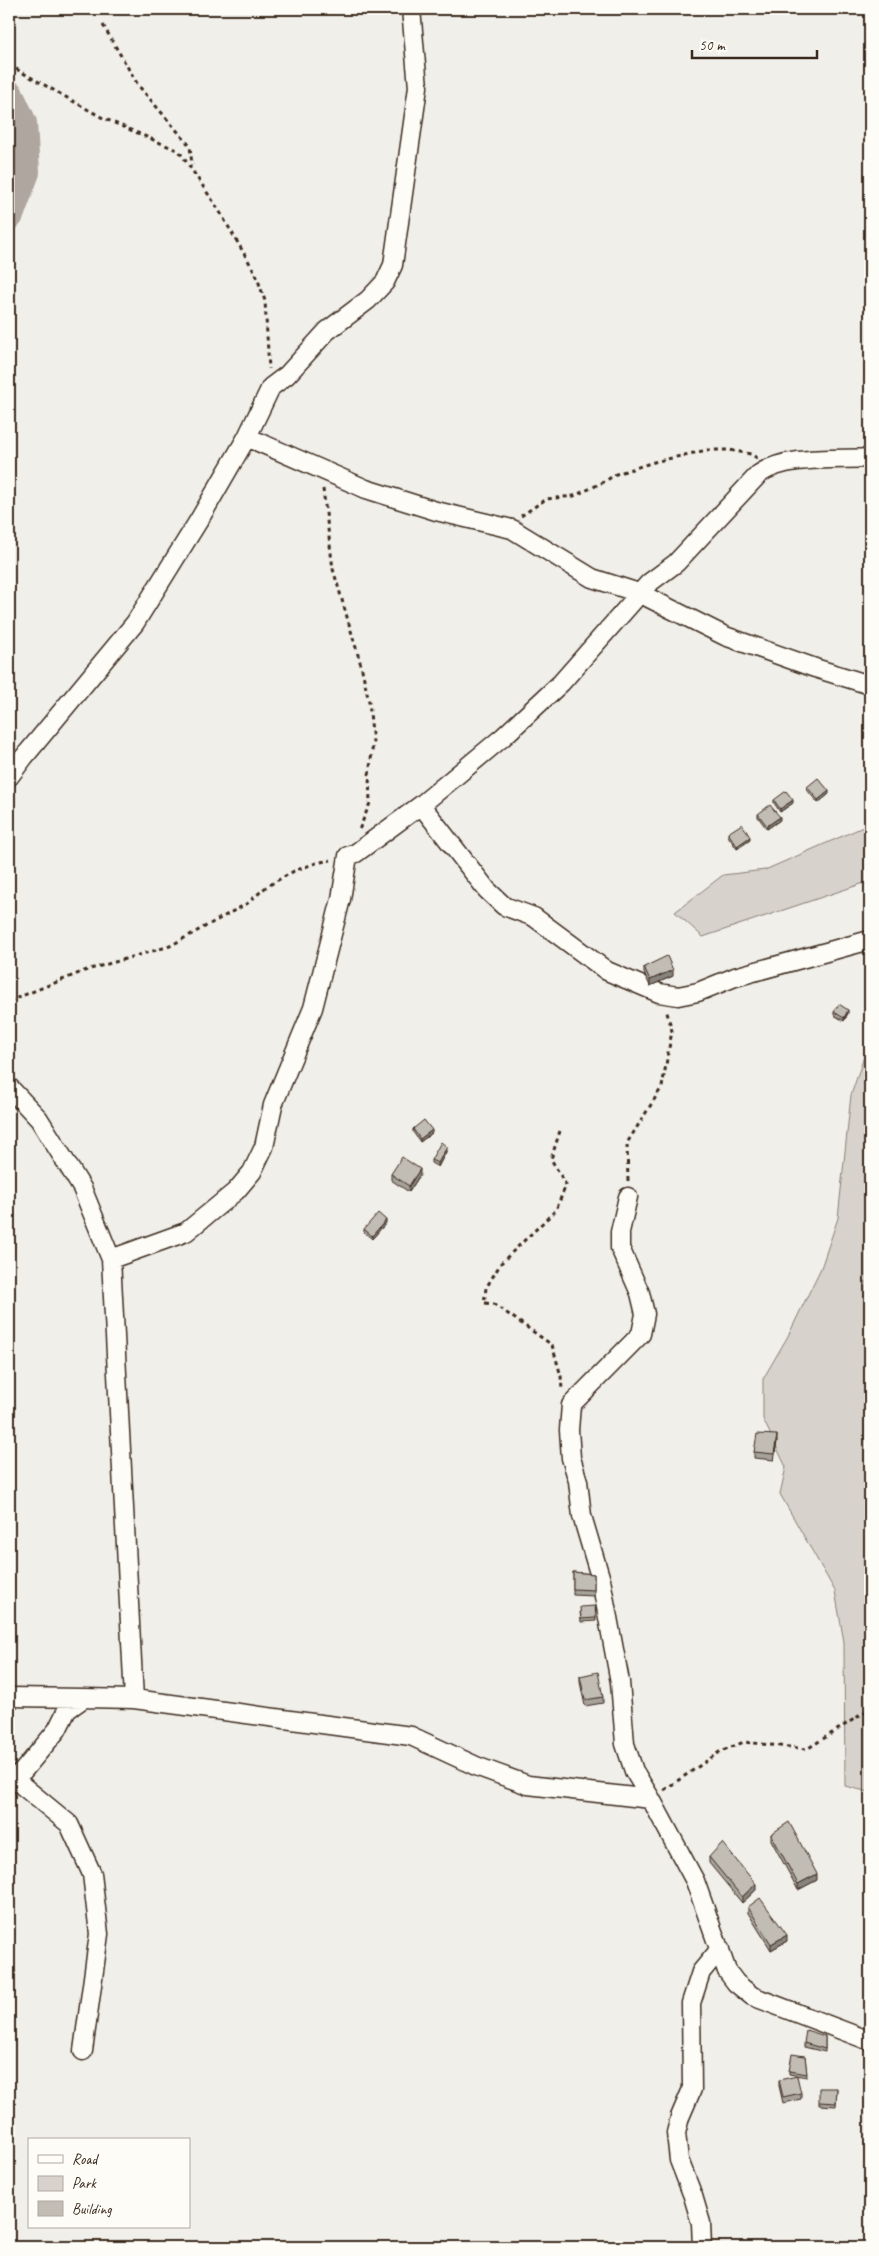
<svg xmlns="http://www.w3.org/2000/svg" width="879" height="2256" viewBox="0 0 879 2256" font-family="Caveat,sans-serif">
  <rect width="100%" height="100%" fill="#f1efea"/>
  <filter id="ink" filterUnits="userSpaceOnUse"><feTurbulence type="fractalNoise" baseFrequency=".02" numOctaves="2"/><feDisplacementMap in="SourceGraphic" scale="10" xChannelSelector="R" yChannelSelector="G"/><feConvolveMatrix kernelMatrix="1 2 1 2 8 2 1 2 1" color-interpolation-filters="sRGB"/></filter>
  <g filter="url(#ink)">
    <path fill="#d7d2cc" stroke="#897e75" d="M870 824V881L703 937 675 912 723 875 765 870Z
      M870 1039V1791L869 1792 845 1786 844 1642 835 1591 780 1494 786 1467 763 1419V1379L788 1336 821 1268 838 1218 851 1095Z"/>
    <g fill="none" stroke-linecap="round" stroke-linejoin="round">
      <path stroke="#aea69f" stroke-width="30" d="M9 95 22 123 25 172 9 215"/>
      <defs>
        <path id="minor" d="M247 437 366 489 436 511 512 529 592 578 639 593 725 636 815 668 870 685
          M9 777 24 757 135 623 199 520 247 437 271 387 287 375 327 331 368 300 385 282 393 265 418 87 411 9
          M421 805 487 890 504 906 534 917 607 971 659 993 678 996 698 992 735 977 870 940
          M9 1087 39 1119 82 1188 111 1259 134 1699
          M628 1197 620 1232V1248L640 1293 645 1314 641 1334 571 1405 569 1430 571 1458 578 1481 582 1516 601 1580 620 1682 625 1744 634 1771 651 1799
          M111 1259 186 1232 236 1191 252 1172 264 1147 273 1105 313 1008 341 899 348 856 356 853 421 805 503 737 561 683 649 583 676 563 759 474C786 455 837 460 870 458
          M9 1697 84 1698
          M13 1778 69 1824 92 1874 99 1934 83 2051
          M9 1781 23 1771 57 1730 67 1710 84 1698 134 1699 411 1736 476 1766 528 1785 651 1799 695 1881 727 1971 736 1983 752 1996 870 2041
          M702 2247 701 2223 693 2196 679 2160 676 2133 680 2117 692 2089 691 2003 701 1972 720 1949"/>
      </defs>
      <use href="#minor" stroke="#3b2a1e" stroke-width="21"/>
      <path stroke="#3b2a1e" stroke-width="3" stroke-dasharray="4 4" stroke-linecap="butt" d="M103 25 138 85 190 146 192 165
        M9 65 103 118 179 151 217 207 256 274 265 301 269 369
        M323 489 333 569 361 665 369 702 373 743 369 776 370 803 359 830
        M521 516 546 499 574 496 604 482 616 474 654 462 707 450H730L751 454 757 458
        M9 1001 87 970 170 946 248 903 266 887 294 871 316 863 331 860
        M560 1131 551 1159 566 1185 556 1210 501 1263 486 1288 484 1303 494 1304 552 1345 561 1376 562 1390
        M628 1181 627 1143 662 1087 672 1031 666 1009
        M664 1790 721 1751 744 1742 807 1749 870 1709"/>
      <use href="#minor" stroke="#fdfcf7" stroke-width="18"/>
    </g>
    <path fill="#a6a29b" stroke="#3b2a1e" d="M807 787 829 794 818 803 807 790Z
      M774 800 793 803 780 812 774 803Z
      M758 814 780 820 767 829 758 817Z
      M728 833 750 840 737 849 728 836Z
      M644 967 673 976 650 986 644 973Z
      M834 1012 848 1013 844 1021 834 1015Z
      M413 1129 432 1133 420 1142 413 1132Z
      M447 1150 438 1167 431 1163V1160Z
      M391 1174 420 1175 409 1192 391 1180Z
      M386 1223 372 1239 364 1232V1229Z
      M777 1441 774 1460 754 1458V1452Z
      M573 1572 594 1574V1596L573 1595Z
      M595 1606 596 1621 581 1622 580 1611Z
      M580 1676 603 1697V1703L585 1706 580 1682Z
      M771 1834 817 1880 798 1890 771 1840Z
      M709 1857 756 1890 742 1903 709 1863Z
      M748 1907 787 1941 771 1950 748 1913Z
      M825 2036V2052L804 2047V2043Z
      M805 2056 807 2077 789 2074V2071Z
      M779 2080 801 2093V2099L783 2103 779 2086Z
      M837 2088 836 2106 819 2105V2102Z"/>
    <path fill="#87847e" stroke="#3b2a1e" d="M829 791V794L818 803V800Z
      M793 800V803L780 812V809Z
      M780 817V820L767 829V826Z
      M750 837V840L737 849V846Z
      M673 970V976L650 986V980Z
      M848 1010V1013L844 1021V1018Z
      M432 1130V1133L420 1142V1139Z
      M447 1147V1150L438 1167V1163Z
      M420 1169V1175L409 1192V1186Z
      M386 1220V1223L372 1239V1236Z
      M777 1435V1441L774 1460V1454Z
      M817 1874V1880L798 1890V1884Z
      M756 1884V1890L742 1903V1897Z
      M787 1935V1941L771 1950V1944Z"/>
    <path fill="#c1bcb4" stroke="#3b2a1e" d="M818 778 829 791 818 800 807 787Z
      M786 791 793 800 780 809 774 800Z
      M770 805 780 817 767 826 758 814Z
      M742 824 750 837 737 846 728 833Z
      M667 956 673 970 650 980 644 967Z
      M839 1004 848 1010 844 1018 834 1012Z
      M424 1120 432 1130 420 1139 413 1129Z
      M441 1142 447 1147 438 1163 431 1160Z
      M402 1157 420 1169 409 1186 391 1174Z
      M378 1213 386 1220 372 1236 364 1229Z
      M757 1434 777 1435 774 1454 754 1452Z
      M573 1572 594 1574V1590L573 1589Z
      M595 1606 596 1618 581 1619 580 1607Z
      M598 1672 603 1697 585 1700 580 1676Z
      M789 1822 817 1874 798 1884 771 1834Z
      M722 1843 756 1884 742 1897 709 1857Z
      M760 1898 787 1935 771 1944 748 1907Z
      M806 2030 825 2036V2049L804 2043Z
      M792 2054 805 2056 807 2074 789 2071Z
      M797 2076 801 2093 783 2097 779 2080Z
      M819 2088H837L836 2103 819 2102Z"/>
  </g>
  <rect width="879" height="2256" fill="none" stroke="#fdfcf7" stroke-width="30"/>
  <rect x="15" y="15" width="849" height="2226" fill="none" stroke="#3b2a1e" stroke-width="2" filter="url(#ink)"/>
  <rect x="28" y="2138" width="162" height="90" fill="#fdfcf7" stroke="#afa8a0"/>
  <rect x="38" y="2155" width="25" height="8" fill="#fdfcf7" stroke="#afa8a0"/>
  <text x="72" y="2164" font-size="15" fill="#3b2a1e">Road</text>
  <rect x="38" y="2176" width="25" height="15" fill="#d7d2cc" stroke="#afa8a0"/>
  <text x="72" y="2188" font-size="15" fill="#3b2a1e">Park</text>
  <rect x="38" y="2201" width="25" height="15" fill="#c1bcb4" stroke="#afa8a0"/>
  <text x="72" y="2214" font-size="15" fill="#3b2a1e">Building</text>
  <path d="M692 50v8h125v-8" fill="none" stroke="#3b2a1e" stroke-width="2.5"/>
  <text x="699" y="50" font-size="15" fill="#3b2a1e" stroke="#fdfcf7" stroke-width="4" paint-order="stroke">50 m</text>
</svg>
